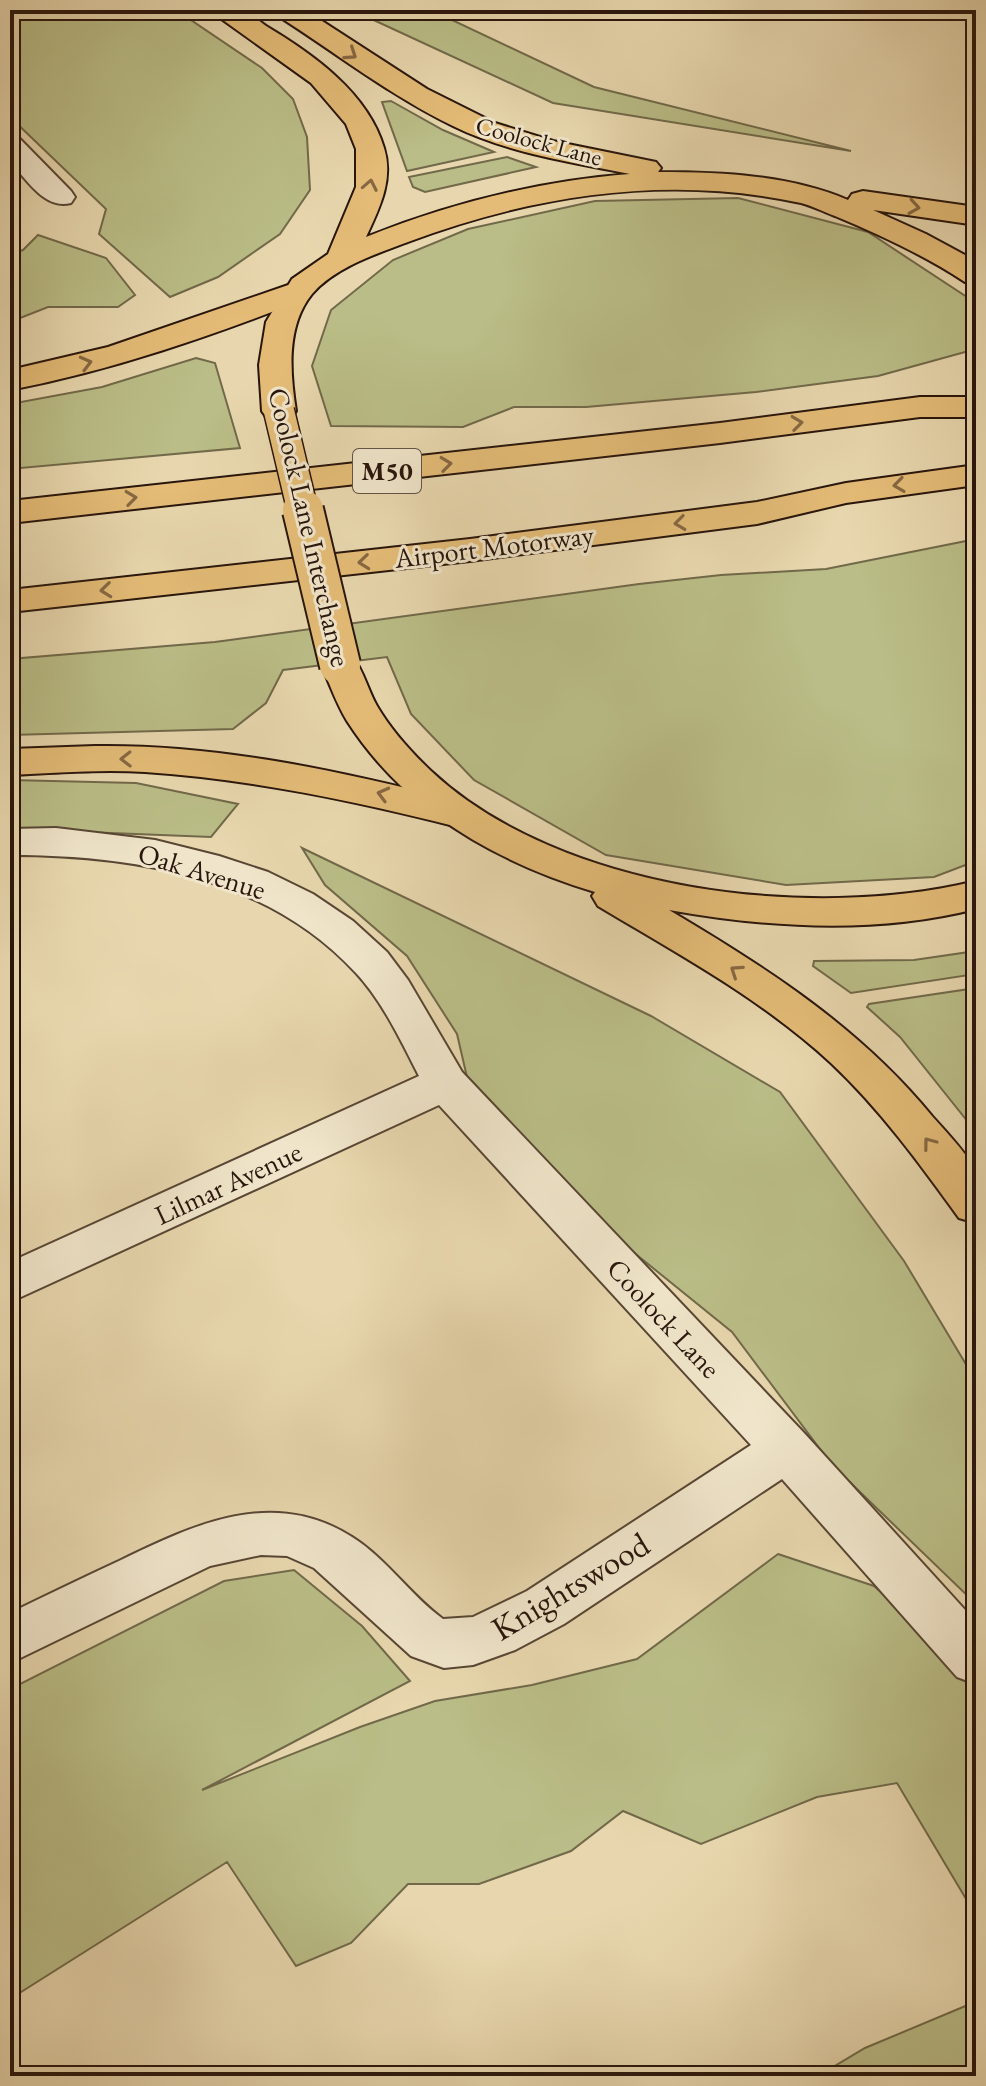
<svg xmlns="http://www.w3.org/2000/svg" width="986" height="2086" viewBox="0 0 986 2086" font-family="'EB Garamond',serif">
  <rect width="100%" height="100%" fill="#e8d7ae"/>
  <filter id="stains"><feTurbulence type="fractalNoise" baseFrequency=".0025" numOctaves="4"/><feColorMatrix values="0 0 0 0 .2 0 0 0 0 .09 0 0 0 0 .02 0 0 0 .5 -.17"/></filter>
  <radialGradient id="worn" r=".72"><stop offset=".6" stop-color="#630" stop-opacity="0"/><stop offset="1" stop-color="#630" stop-opacity=".3"/></radialGradient>
  <path fill="#babd87" stroke="#71694a" stroke-width="2" d="M10 10H176L262 68 293 99 307 137 310 190 280 234 218 277 170 297 99 234 106 209 10 117Z
    M352 10H431L594 87 851 151 553 103Z
    M391 101 443 130 494 152 407 171 382 102Z
    M507 157 536 167 425 192 413 187 409 177Z
    M738 198 868 232 976 303V349L878 376 756 392 586 407H514L463 427 331 426 312 366 331 310 393 260 468 229 595 201Z
    M38 235 106 258 135 295 118 307H48L10 322V254L23 250Z
    M196 358 215 363 240 448 10 469V404L102 387Z
    M976 539V861L934 877 786 885 606 855 474 780 411 714 387 657 283 670 266 703 233 729 10 735V659L215 642 639 584 721 575 826 569Z
    M10 780 136 783 238 804 211 837 10 829Z
    M302 848 651 1016 780 1092 904 1261 976 1381V1604L832 1465 732 1332 606 1230 476 1116 457 1034 407 956 325 885Z
    M976 951V974L851 993 813 966 814 961 914 960Z
    M976 988V1132L900 1037 867 1007 869 1004Z
    M778 1554 874 1586 976 1676V2076H818L865 2048 975 2002 972 1909 897 1783 817 1797 701 1844 623 1811 571 1851 479 1884H408L351 1943 296 1966 227 1862 10 1999V1689L224 1581 294 1570 362 1626 410 1681 202 1790 360 1727 435 1701 532 1685 637 1659Z"/>
  <g fill="none" stroke-linecap="round" stroke-linejoin="round">
    <defs>
      <path id="minor" d="M10 136 20 139 71 191 75 197 71 203C44 210 27 179 10 162Z
        M56 828 155 840 219 856 268 872 313 894 353 921 387 952 408 980 462 1072 804 1433 976 1622V1684L957 1677 782 1479 564 1624 515 1650 473 1665 444 1668 411 1656 314 1568 287 1556 261 1555 210 1566 10 1663V1613C47 1595 84 1577 121 1560 195 1524 274 1487 352 1537 387 1559 410 1595 443 1619L473 1617 527 1591 751 1445 439 1105 10 1302V1262L419 1076C401 1041 383 1002 356 973 268 877 134 855 10 855V829Z"/>
      <path id="major" d="M209 10C218 10 230 8 240 10 249 12 259 21 266 26 313 54 368 93 384 148 394 180 379 209 366 237 451 203 539 181 630 174 570 162 508 153 453 126 391 96 336 53 278 16L274 10H305L427 89 495 123 553 141 656 162 661 168 658 172C721 172 789 175 848 200L852 194 863 191 976 207V225L873 210 926 234 976 261V284L965 282C924 255 880 235 835 216 824 212 813 206 801 203 668 174 533 195 408 242 376 254 335 267 312 294 286 326 290 373 296 411L291 418 279 421 267 418 262 411 259 365 266 322 292 279 328 254 356 187V149L346 124 311 83Z
        M340 653 353 657C364 672 368 690 377 706 391 730 411 752 431 771 559 891 810 922 976 881V909C877 934 769 928 669 910 767 968 859 1027 932 1116 946 1132 964 1150 974 1168 981 1181 976 1208 976 1223L959 1218C920 1164 880 1109 831 1063 762 999 678 954 598 906L592 896 595 892C496 862 404 810 347 721 336 703 330 684 321 665L327 657Z"/>
      <path id="highway" d="M297 282 308 284 313 291 308 298C211 336 113 370 10 390V370L108 347Z
        M920 397H976V417H920L720 443 10 523V501L720 423Z
        M976 465V485L846 503 757 524 470 561 10 612V590L470 539 757 502 846 483Z
        M95 746C217 744 340 771 458 801L472 805 478 814 472 823 458 827C355 801 251 779 145 772 100 769 55 773 10 775V749Z"/>
    </defs>
    <use href="#minor" stroke="#584634" stroke-width="4"/>
    <use href="#major" stroke="#28150c" stroke-width="4"/>
    <use href="#highway" stroke="#28150c" stroke-width="4"/>
    <use href="#minor" fill="#f0e5ca" fill-rule="evenodd"/>
    <use href="#major" fill="#e4bc77" fill-rule="evenodd"/>
    <use href="#highway" fill="#e4bc77" fill-rule="evenodd"/>
    <defs>
      <path id="major-bridge-far1" d="M279 411 303 512"/>
      <path id="major-bridge" d="M303 510 340 665"/>
    </defs>
    <use href="#major-bridge-far1" stroke="#28150c" stroke-width="33" stroke-linecap="butt"/>
    <use href="#major-bridge" stroke="#28150c" stroke-width="44" stroke-linecap="butt"/>
    <use href="#major-bridge-far1" stroke="#e4bc77" stroke-width="30"/>
    <use href="#major-bridge" stroke="#e4bc77" stroke-width="40"/>
  </g>
  <defs><path id="oneway-chevron" d="M-2-3.5L2.5 0L-2 3.5" fill="none" stroke-width="1.6" stroke-linecap="round" stroke-linejoin="round" transform="scale(2)"/></defs>
  <g stroke="#866842">
    <use href="#oneway-chevron" transform="translate(351 54) rotate(34)"/>
    <use href="#oneway-chevron" transform="translate(370 185) rotate(-79)"/>
    <use href="#oneway-chevron" transform="translate(914 207) rotate(9)"/>
    <use href="#oneway-chevron" transform="translate(86 363) rotate(-15)"/>
    <use href="#oneway-chevron" transform="translate(797 423) rotate(-7)"/>
    <use href="#oneway-chevron" transform="translate(446 464) rotate(-7)"/>
    <use href="#oneway-chevron" transform="translate(899 485) rotate(172)"/>
    <use href="#oneway-chevron" transform="translate(131 498) rotate(-7)"/>
    <use href="#oneway-chevron" transform="translate(680 523) rotate(173)"/>
    <use href="#oneway-chevron" transform="translate(364 562) rotate(174)"/>
    <use href="#oneway-chevron" transform="translate(106 590) rotate(174)"/>
    <use href="#oneway-chevron" transform="translate(126 759) rotate(179)"/>
    <use href="#oneway-chevron" transform="translate(383 794) rotate(-165)"/>
    <use href="#oneway-chevron" transform="translate(736 971) rotate(-146)"/>
    <use href="#oneway-chevron" transform="translate(929 1143) rotate(-127)"/>
  </g>
  <g text-anchor="middle" dominant-baseline="central" stroke-width="6" stroke-linejoin="round" paint-order="stroke">
    <g font-size="24" fill="#28150c" stroke="#f0e5ca">
      <text transform="translate(539 141) rotate(15)">Coolock Lane</text>
    </g>
    <rect fill="#f0e5ca" stroke="#645345" stroke-width="2" x="353" y="449" width="68" height="44" rx="6"/>
    <g font-size="26" font-weight="bold" fill="#28150c">
      <text x="387" y="471">M50</text>
    </g>
    <g font-size="28" fill="#28150c" stroke="#f0e5ca">
      <text transform="translate(310 527) rotate(77)">Coolock Lane Interchange</text>
      <text transform="translate(494 546) rotate(-7)">Airport Motorway</text>
      <text transform="translate(202 871) rotate(17)">Oak Avenue</text>
      <text transform="translate(228 1183) rotate(-25)">Lilmar Avenue</text>
      <text transform="translate(664 1318) rotate(47)">Coolock Lane</text>
    </g>
    <g font-size="34" fill="#28150c" stroke="#f0e5ca">
      <text transform="translate(570 1586) rotate(-31)">Knightswood</text>
    </g>
  </g>
  <rect width="986" height="2086" fill="none" stroke="#e8d7ae" stroke-width="40"/>
  <rect x="12" y="12" width="962" height="2062" fill="none" stroke="#28150c" stroke-width="4"/>
  <rect x="20" y="20" width="946" height="2046" fill="none" stroke="#28150c" stroke-width="2"/>
  <rect width="100%" height="100%" filter="url(#stains)"/>
  <rect width="100%" height="100%" fill="url(#worn)"/>
</svg>
